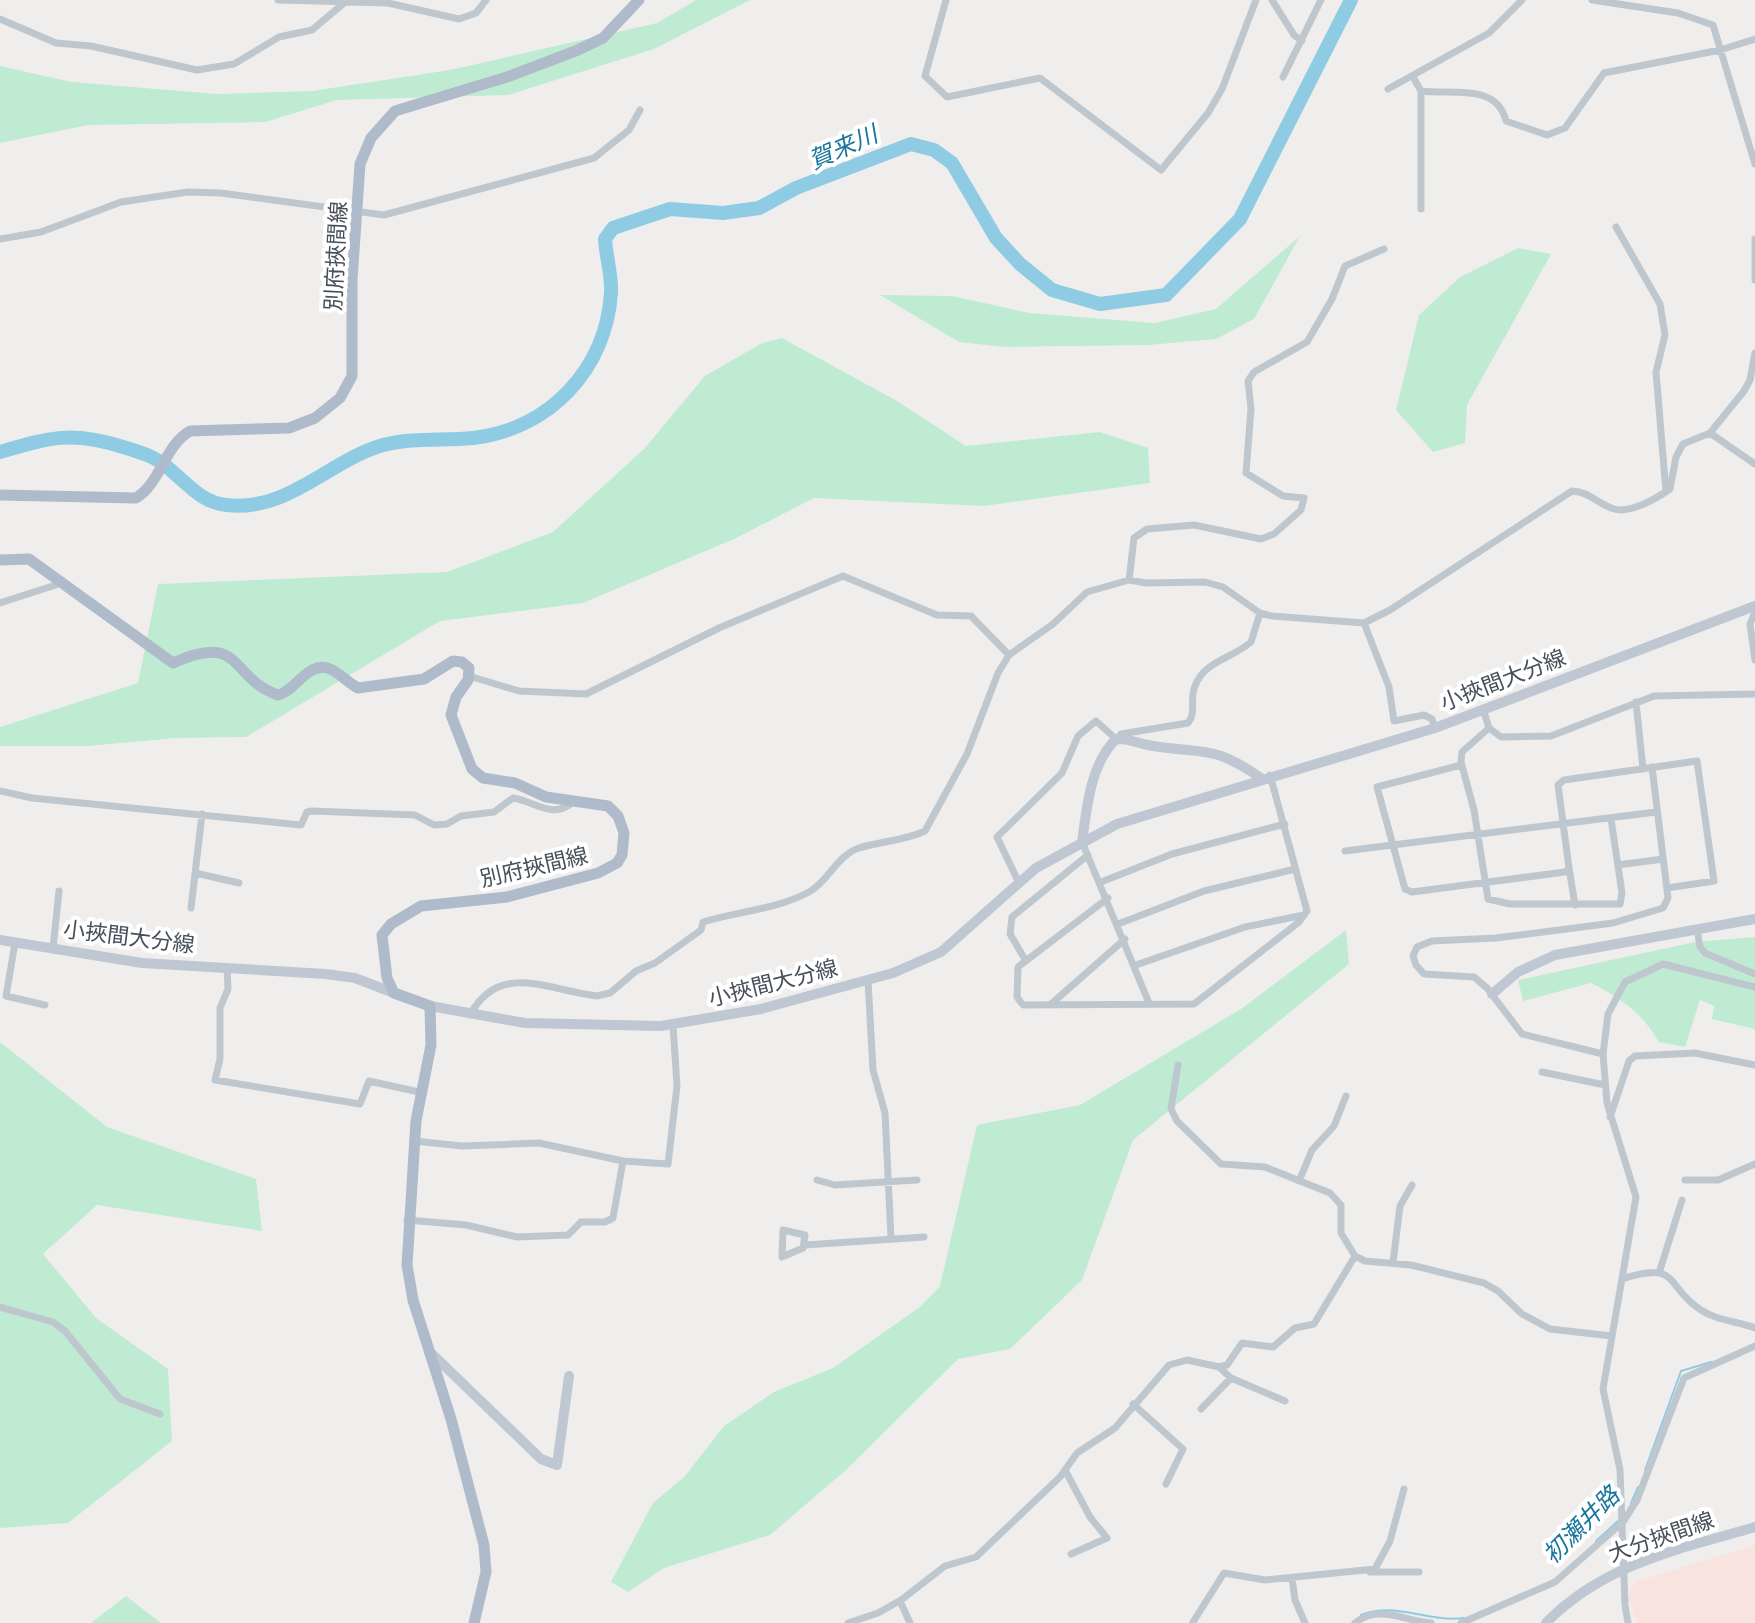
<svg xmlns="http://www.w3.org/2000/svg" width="1755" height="1623" viewBox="0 0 1755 1623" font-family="Helvetica,'Noto Sans JP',sans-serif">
  <rect width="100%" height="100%" fill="#f0eeed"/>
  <path fill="#f8e3df" d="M1755 1545V1623H1638L1628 1597 1635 1582Z"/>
  <path fill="#bfebd3" d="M696 0H750L654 49 508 95 337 100 265 122 88 125 0 143V66L72 82 217 94 312 91 450 70 657 23Z
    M1300 236 1254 319 1216 339 1149 345 1005 347 959 342 880 295 952 296 1029 313 1155 323 1216 309Z
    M1518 248 1551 254 1467 405 1465 443 1433 452 1396 410 1419 315 1460 277Z
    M782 338 897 401 966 446 1100 432 1148 448 1150 483 984 506 814 498 734 539 583 603 440 621 246 737 176 738 88 746H0V727L138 683 158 584 447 572 553 532 645 448 705 376 762 343Z
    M1346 930 1349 964 1133 1140 1082 1280 1010 1349 958 1359 846 1470 770 1535 664 1568 628 1592 611 1582 653 1503 685 1476 724 1426 774 1392 833 1368 920 1307 940 1286 977 1125 1080 1105 1241 1009Z
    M1755 937V1029L1712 1019 1714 1006 1700 1000 1685 1047 1659 1042C1641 1012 1622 999 1591 983L1523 1001 1518 980 1695 942Z
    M0 1042 107 1127 256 1179 262 1231 97 1205 43 1254 96 1318 168 1369 172 1441 68 1523 0 1528Z
    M126 1596 161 1623H91Z"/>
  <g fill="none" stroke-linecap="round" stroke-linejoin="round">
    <path stroke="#8fcce4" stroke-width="2" d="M1645 1470 1681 1371 1711 1362
      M1631 1503 1638 1487
      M1596 1541 1618 1521
      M1361 1615C1395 1601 1429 1623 1464 1618"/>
    <path stroke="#8fcce4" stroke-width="14" d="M0 452C51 437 72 431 123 447 140 452 154 456 167 467 186 482 201 503 227 505 288 512 328 461 383 445 413 437 443 441 473 438 550 429 606 369 611 293 612 275 606 257 605 239L613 228 670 209 723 213 759 208 796 188 911 144 934 150 952 163 996 238 1020 264 1052 290 1100 304 1166 295 1240 219 1351 0"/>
    <path stroke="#bfc7ce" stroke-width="7" d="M278 0 388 3 459 19 476 13 486 0
      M946 0 925 76 947 97 1040 78 1161 170 1208 113 1222 89 1256 0
      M1272 0 1294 35 1302 41
      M1592 0 1678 13 1713 25 1755 164
      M0 19 56 43 91 46 197 70 234 64 279 37 312 30 344 3
      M1283 77 1321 0
      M1413 77 1421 91V209
      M1388 89 1489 33 1522 0
      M1421 91C1453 95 1497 83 1506 121L1547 135 1565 128 1604 73 1720 50 1755 39
      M1616 227 1660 304 1665 335 1656 372 1666 492
      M0 239 41 232 121 202 188 192 221 193 384 215 594 158 629 130 640 110
      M1755 239V280
      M1710 433 1755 464
      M1129 580 1134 538 1147 529 1194 525 1261 539 1274 534 1301 510 1304 498 1283 496 1246 473 1251 409 1248 381 1254 372 1307 342 1332 299 1345 266 1384 249
      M0 603 62 583
      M1755 612 1750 624 1755 660
      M1364 623 1389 687 1394 721 1424 715 1432 719 1435 728
      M469 676 519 691 586 694 719 628 843 576 937 615 971 616 1009 655
      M1636 702 1643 769
      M1483 709 1489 728 1501 737 1551 736 1654 696 1755 694
      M1489 728 1462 752 1461 762 1474 810 1488 899 1510 904H1620L1622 893 1611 819
      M1121 738V734L1188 723C1197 712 1189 699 1195 686 1204 661 1233 658 1251 642L1260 613
      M1461 765 1377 787 1405 889 1412 892 1565 872 1569 868 1558 785 1564 780 1697 761 1714 881 1667 888
      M0 791 32 798 301 825 307 812 312 811 415 815 434 825 447 824 461 816 494 812 513 798C535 801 553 821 574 801
      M1082 842 1149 1003
      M1345 851 1656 812
      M1618 865 1663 859
      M1569 868 1575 905
      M195 873 239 883
      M1101 882 1172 854 1285 824
      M1019 883 997 837 1062 773 1078 736 1096 721 1116 739
      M1108 898 1018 967 1017 997 1023 1005 1194 1004 1299 922 1307 911 1270 775
      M191 908 202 814
      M1118 924 1204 891 1295 869
      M1697 929 1700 947 1705 953 1755 974
      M15 943 6 996 45 1005
      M53 948 59 891
      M1026 961 1010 934 1012 917 1088 855
      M1136 965 1245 927 1304 915
      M227 967 228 989 220 1008V1059L215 1080 360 1104 369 1081 419 1092
      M868 980 873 1070 885 1113 891 1238
      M1050 1005 1125 939
      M470 1015C499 961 547 990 597 996L610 993 636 971 655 963 701 930 703 922C739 911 775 910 809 892 829 881 836 856 859 848 881 841 904 841 925 831L967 754 998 673 1009 655 1053 624 1087 592 1129 580 1146 583 1205 582 1223 587 1260 613 1272 616 1364 623 1390 610 1572 491C1591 492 1597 504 1614 509 1630 514 1657 498 1670 489L1676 457 1683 444 1710 433 1744 391 1750 380 1755 353
      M1603 1054 1522 1034 1487 988 1474 977 1424 974 1416 965 1413 956 1417 947 1432 941 1496 938 1613 923 1663 908 1668 898 1652 767
      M1178 1065 1171 1109 1177 1121 1221 1164 1265 1167 1330 1193 1341 1205V1233L1355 1256 1365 1261 1411 1265 1484 1283 1498 1291 1522 1314 1550 1329 1612 1336
      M1542 1072 1605 1085
      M1610 1117 1629 1061 1635 1056 1695 1053 1755 1065
      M414 1141 462 1146 539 1143 623 1161 668 1164 677 1086 673 1025
      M817 1180 835 1185 917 1180
      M1685 1180H1718L1755 1164
      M1299 1181 1312 1150 1334 1126 1346 1096
      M407 1220 466 1225 517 1237 568 1235 581 1222H605L613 1218 623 1161
      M783 1230 805 1235 803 1248 782 1257Z
      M805 1245 924 1237
      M1393 1262 1400 1206 1412 1185
      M1659 1273 1682 1200
      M1622 1279C1681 1260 1664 1286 1701 1310 1717 1321 1737 1321 1755 1328
      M0 1307 53 1322 65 1331 120 1399 160 1414
      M1219 1367 1231 1378 1285 1401
      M1133 1404 1183 1449 1166 1484
      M1201 1409 1231 1378
      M1065 1470 1090 1517 1107 1538 1071 1554
      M1370 1572H1419
      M1292 1578 1295 1600 1305 1623
      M900 1601 910 1623
      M1193 1622 1224 1573 1265 1580 1375 1569 1390 1541 1404 1489
      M848 1623 878 1613 901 1600 945 1566 976 1557 1060 1477 1077 1453 1115 1428 1169 1365 1187 1360 1219 1367 1227 1365 1242 1343 1273 1347 1295 1328 1314 1324 1355 1256
      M1355 1623C1379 1604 1405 1621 1431 1623
      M1461 1623 1555 1582 1623 1522 1637 1500 1684 1378 1755 1346
      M1628 1623 1625 1605 1620 1470 1603 1389 1636 1197 1607 1103 1603 1054 1608 1014 1625 982 1663 964 1755 987"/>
    <path stroke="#bfc7d3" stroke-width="10" d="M1082 842C1087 807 1090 765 1116 739 1128 738 1140 744 1153 746 1206 754 1213 745 1261 778
      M0 940 142 963 326 974 355 978 394 993
      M1492 994 1518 972 1555 955 1755 919
      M430 1006 525 1023 661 1026 761 1009 893 973 941 952 1036 868 1117 824 1435 728 1755 606
      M429 1351 541 1459 557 1465 569 1376
      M1546 1623C1603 1564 1680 1549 1755 1527"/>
    <path stroke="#afbbca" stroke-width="11" d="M0 495 136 498C161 483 164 446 190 431L289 428 315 418 340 398 352 376V280L360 164 371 138 395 111 507 77 578 50 603 38 639 0
      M0 560 29 559 173 663C243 631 229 678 278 695 296 691 308 660 330 669 340 673 348 683 358 688L424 679 453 661 462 662 469 668 468 680 456 697 451 715 472 769 483 778 515 783 546 797 608 806 618 816 624 833 622 855 617 863 598 873 507 897 421 906 391 924 382 935 387 978 394 993 430 1006 431 1045 416 1121 407 1265 413 1300 451 1419 484 1545 486 1572 474 1623"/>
  </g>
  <g text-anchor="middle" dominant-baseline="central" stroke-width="8" stroke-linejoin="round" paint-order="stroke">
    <g font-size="22" fill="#474f59" stroke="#fff">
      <text transform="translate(336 256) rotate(-87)">別府挾間線</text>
      <text transform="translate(1503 680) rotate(-21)">小挾間大分線</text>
      <text transform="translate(534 867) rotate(-13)">別府挾間線</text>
      <text transform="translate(129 937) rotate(7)">小挾間大分線</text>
      <text transform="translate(773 983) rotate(-14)">小挾間大分線</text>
      <text transform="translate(1661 1537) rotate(-19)">大分挾間線</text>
    </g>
    <g font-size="24" font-style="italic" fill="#18769c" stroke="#fff">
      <text transform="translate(843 147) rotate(-24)">賀来川</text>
      <text transform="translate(1581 1525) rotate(-45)">初瀬井路</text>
    </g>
  </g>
</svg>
